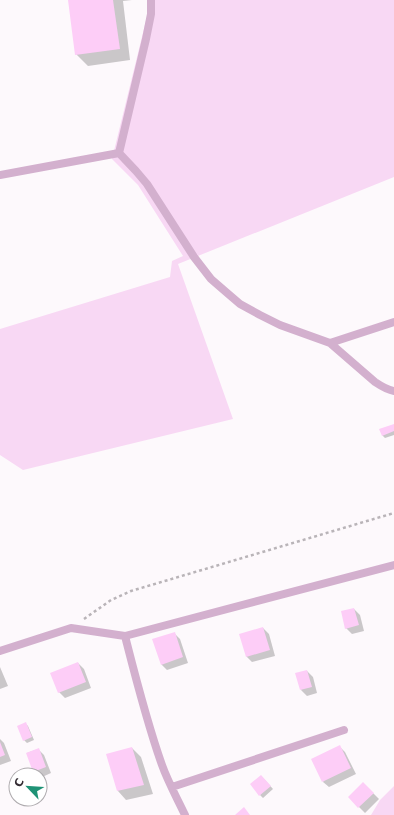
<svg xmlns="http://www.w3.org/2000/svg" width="394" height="815" viewBox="0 0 394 815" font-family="'DejaVu Sans',sans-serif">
  <rect width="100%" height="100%" fill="#fdf9fc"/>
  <path fill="#f8d8f4" d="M151 0H394V177L178 264 233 419 23 470 0 455V329L170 277 172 261 183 256 138 185 112 159Z
    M394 786V815H371L380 800Z"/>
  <path fill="#0003" d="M69 0H132L123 1 130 60 88 66 76 54Z
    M394 425V435L385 438 382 435Z
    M354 609 360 615 364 631 352 634 346 628Z
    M263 628 269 634 275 656 252 662 246 656Z
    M174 633 180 639 188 663 167 670 161 664Z
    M78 663 84 669 91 688 65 698 59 692Z
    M0 667 8 686 0 689Z
    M307 671 313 677 317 693 307 696 301 690Z
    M25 723 28 726 34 740 27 743 24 740Z
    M0 739 4 743 11 761 0 765Z
    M339 746 345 752 356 774 329 787 323 782Z
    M132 748 141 757 153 794 126 800 118 791 107 755Z
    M38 749 44 755 51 773 40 778V775H37L34 772 27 753Z
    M264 779 273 789 263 798 260 795Z
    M363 783 379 799 365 813 349 797Z"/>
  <path fill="#fdcdf7" d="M68 0H113L120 49 75 55Z
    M394 424V431L382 436 379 429Z
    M354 608 359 625 345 629 341 611Z
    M263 627 270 650 246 657 239 634Z
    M175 632 183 657 161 665 152 639Z
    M78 662 86 682 58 693 50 673Z
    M307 670 312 687 300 690 295 673Z
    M26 722 32 737 23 741 17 726Z
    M0 742 5 755 0 757Z
    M340 745 351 768 322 782 311 759Z
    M132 747 144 785 117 791 106 754Z
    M39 748 46 767 33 772 26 753Z
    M261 775 271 786 259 796 250 784Z
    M363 782 374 793 358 808 348 797Z
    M244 807 250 815H235Z"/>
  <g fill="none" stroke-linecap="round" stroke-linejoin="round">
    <path stroke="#b9b4b8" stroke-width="2.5" stroke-dasharray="3 3" stroke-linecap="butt" d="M84 619 111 600 131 591 394 513"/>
    <path stroke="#d3b0ce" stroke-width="8" d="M119 153 146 39 151 14V0
      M0 175 119 153 136 171 147 184 194 257 211 279 226 292 240 304 260 315 280 325 330 343 394 322
      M330 343 375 382C381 386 387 390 394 391
      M125 636 394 565
      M0 651 71 628 125 636C136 679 147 723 162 765 168 782 177 798 185 815
      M172 787 344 730"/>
  </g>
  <g transform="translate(28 787) rotate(295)"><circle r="19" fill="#ffffff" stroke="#aeabae"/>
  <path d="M0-3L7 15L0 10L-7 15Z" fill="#1f9376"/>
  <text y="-6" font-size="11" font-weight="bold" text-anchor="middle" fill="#352d34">С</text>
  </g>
</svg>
